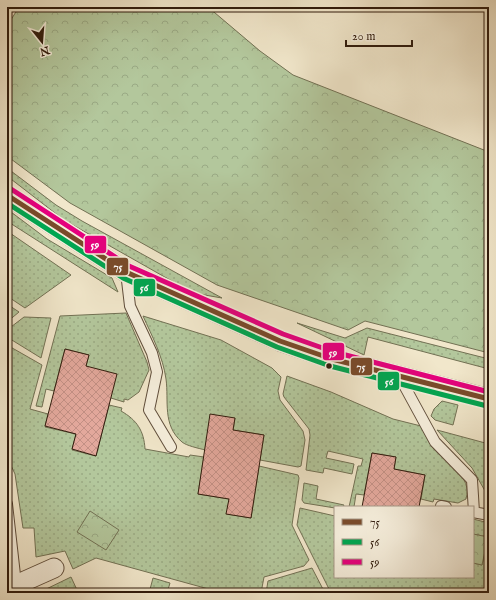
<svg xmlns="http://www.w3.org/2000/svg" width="496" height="600" viewBox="0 0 496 600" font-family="'IM FELL English',serif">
  <defs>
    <pattern id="grass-dots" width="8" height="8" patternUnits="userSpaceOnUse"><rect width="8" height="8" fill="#b3c79c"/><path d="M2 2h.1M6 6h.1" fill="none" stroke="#9aaa85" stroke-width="1.8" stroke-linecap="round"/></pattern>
    <pattern id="forest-crowns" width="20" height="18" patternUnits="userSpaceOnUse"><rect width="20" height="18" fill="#b3c79c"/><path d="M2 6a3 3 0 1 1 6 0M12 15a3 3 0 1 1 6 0" fill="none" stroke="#9aaa85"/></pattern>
    <pattern id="building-cross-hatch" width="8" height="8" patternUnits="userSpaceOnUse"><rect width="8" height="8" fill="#e3a89c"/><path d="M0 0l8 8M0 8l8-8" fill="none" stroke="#c39085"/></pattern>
  </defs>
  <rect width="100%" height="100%" fill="#f1e7cb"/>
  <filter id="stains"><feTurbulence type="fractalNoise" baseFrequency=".005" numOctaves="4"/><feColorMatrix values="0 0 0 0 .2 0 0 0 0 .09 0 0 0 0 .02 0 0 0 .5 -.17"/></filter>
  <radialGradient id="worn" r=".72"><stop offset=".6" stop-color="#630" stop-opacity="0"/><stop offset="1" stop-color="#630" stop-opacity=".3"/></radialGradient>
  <path fill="url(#grass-dots)" stroke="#727154" d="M7 168 56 205 82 221 222 298 193 293 64 220 7 176Z
    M7 209 47 239 112 278 118 292 10 223 7 220Z
    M7 231 71 275 25 308 7 296Z
    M7 304 19 312 7 322Z
    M126 313 147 362 149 370 139 392 128 400 124 399V402L111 398 86 366 89 355 65 349 54 391 46 389 42 407 36 406 60 316Z
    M143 316 221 340 272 368 281 377 278 391 280 400 303 431 305 440 301 466 298 467 260 460 264 435 233 430 235 418 205 450C198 448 187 446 182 442 162 425 169 401 166 379 163 357 152 336 143 316Z
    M24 317 51 318 41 358 7 337V330Z
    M297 323 345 338 367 328 489 359V369L368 337 364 355Z
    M7 345 42 365 30 409 48 414 45 427 76 434 72 450 96 456 109 405 122 408 121 411C137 420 144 431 145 449L189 457 190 455 204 457 198 494 229 499 227 514 251 518 259 466 298 475 299 478 292 525 309 560 304 566 264 577 261 593H223L96 558 73 569 65 551 36 557 34 528H23L15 474 7 457Z
    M287 376 331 392 393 419 421 426C425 433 428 442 433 448 446 463 473 476 466 499L458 503 434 499 433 502 421 499 425 475 394 469 396 457 372 453 364 495 356 494 354 507H349L358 466H361L363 459 328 451 326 458 354 464 352 474 324 468 323 473 306 470 310 435 309 429 284 397 283 394Z
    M442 401 458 405 453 425 435 420 431 416 434 409Z
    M437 430 489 444V498L472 468Z
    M304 483 318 486 316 499 344 505 343 507 335 508 304 503 302 500Z
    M300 508 335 516V577H473V563L482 565 488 537 473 534V519L489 523V593H331L297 525Z
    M312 568 325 593H266L268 581Z
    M71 577 78 592 76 593H38Z
    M153 578 170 583 167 593H149Z"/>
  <path fill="url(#forest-crowns)" stroke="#727154" d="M19 7H208L260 51 293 75 489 152V353L365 321 348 330 217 285 70 203 7 156V26Z
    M90 511 119 530 106 550 77 532Z
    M473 534 488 537 482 565 473 563Z"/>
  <path fill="url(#building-cross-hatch)" stroke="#301b0c" d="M65 349 89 355 86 366 117 374 96 456 72 449 76 434 45 426Z
    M210 414 235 418 233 430 264 435 251 518 226 514 229 499 198 494Z
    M372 453 396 457 394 469 425 475 419 507H362Z"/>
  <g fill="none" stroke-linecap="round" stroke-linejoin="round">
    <defs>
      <path id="lane" d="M126 272 130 306 152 353 157 372 149 410 171 447
        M399 376 435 442 472 480 474 512
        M7 504 16 584
        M441 506 446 507
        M473 512 489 515"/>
      <path id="street" d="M7 195 126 272 280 341 332 359 489 399
        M7 589 54 568"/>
    </defs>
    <use href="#lane" stroke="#604e3c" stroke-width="12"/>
    <use href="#street" stroke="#604e3c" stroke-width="21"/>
    <use href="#lane" stroke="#f6efdd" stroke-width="10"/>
    <use href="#street" stroke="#f6efdd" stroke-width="19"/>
    <defs>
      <path id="bus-1" d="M7 195 126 272 280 341 332 359 489 399"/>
      <path id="bus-2" d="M7 203 123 278 277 347 330 366 487 406"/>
      <path id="bus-3" d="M11 189 129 266 283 334 334 352 489 392"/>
    </defs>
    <use href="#bus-1" stroke="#f6efdd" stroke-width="8"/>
    <use href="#bus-2" stroke="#f6efdd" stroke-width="8"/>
    <use href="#bus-3" stroke="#f6efdd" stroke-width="8"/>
    <use href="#bus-1" stroke="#7a4b2a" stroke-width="5"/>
    <use href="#bus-2" stroke="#00a651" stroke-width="5"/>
    <use href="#bus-3" stroke="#e5007d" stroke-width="5"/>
  </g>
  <circle fill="#301b0c" stroke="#f6efdd" stroke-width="1.5" cx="329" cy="366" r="3.5"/>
  <g stroke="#f6efdd" stroke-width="1.5">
    <rect x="84" y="235" width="23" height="19" rx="4" fill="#e5007d"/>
    <rect x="106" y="257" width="23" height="19" rx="4" fill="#7a4b2a"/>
    <rect x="133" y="278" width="23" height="19" rx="4" fill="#00a651"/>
    <rect x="322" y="342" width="23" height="19" rx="4" fill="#e5007d"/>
    <rect x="350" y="357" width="23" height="19" rx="4" fill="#7a4b2a"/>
    <rect x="377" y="371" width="23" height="20" rx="4" fill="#00a651"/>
  </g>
  <g font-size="11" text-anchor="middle" font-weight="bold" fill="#fff">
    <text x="95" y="248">59</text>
    <text x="118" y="270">75</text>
    <text x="144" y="291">56</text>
    <text x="333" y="356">59</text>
    <text x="361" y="370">75</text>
    <text x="389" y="385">56</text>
  </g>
  <rect width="496" height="600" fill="none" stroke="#f1e7cb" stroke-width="24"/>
  <rect x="8" y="8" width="480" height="584" fill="none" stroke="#301b0c" stroke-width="2"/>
  <rect x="12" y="12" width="472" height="576" fill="none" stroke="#301b0c"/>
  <rect x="334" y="506" width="140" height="72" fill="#f6efdd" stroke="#a79a89"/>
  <rect x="342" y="519" width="20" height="6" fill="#7a4b2a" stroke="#a79a89"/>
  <text x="370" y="526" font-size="12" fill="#301b0c">75</text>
  <rect x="342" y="539" width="20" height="6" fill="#00a651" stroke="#a79a89"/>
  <text x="370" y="546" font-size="12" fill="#301b0c">56</text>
  <rect x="342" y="559" width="20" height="6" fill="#e5007d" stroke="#a79a89"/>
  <text x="370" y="566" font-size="12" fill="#301b0c">59</text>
  <g transform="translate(42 42) rotate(163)" stroke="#f6efdd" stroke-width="3" paint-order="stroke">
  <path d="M0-3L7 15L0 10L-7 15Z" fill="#301b0c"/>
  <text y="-6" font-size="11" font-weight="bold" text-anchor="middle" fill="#301b0c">N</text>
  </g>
  <path d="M346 40v6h66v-6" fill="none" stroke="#301b0c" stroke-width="2"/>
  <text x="352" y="40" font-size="12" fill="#301b0c" stroke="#f6efdd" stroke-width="3" paint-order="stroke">20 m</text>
  <rect width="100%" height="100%" filter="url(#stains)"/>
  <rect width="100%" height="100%" fill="url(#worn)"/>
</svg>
